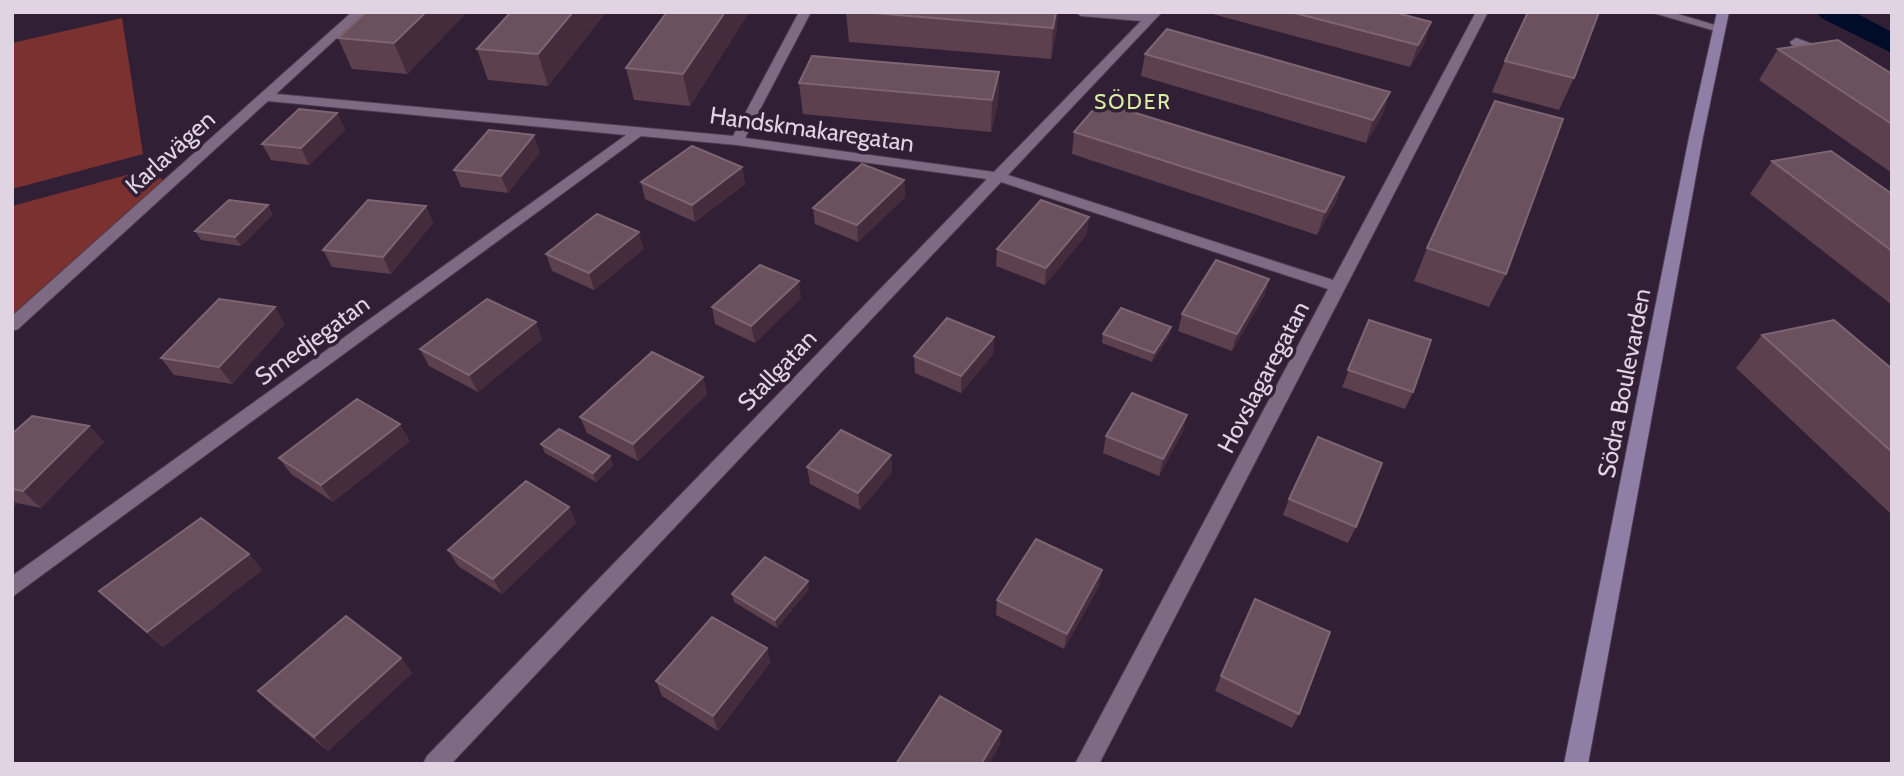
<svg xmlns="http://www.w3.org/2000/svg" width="1904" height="776" viewBox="0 0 1904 776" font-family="Cabin,sans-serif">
  <rect width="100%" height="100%" fill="#311f36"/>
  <path fill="#7b312f" d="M122 18 143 154 12 189V43Z
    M149 169 168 184 12 325V206Z"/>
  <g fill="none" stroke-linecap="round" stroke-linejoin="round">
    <path fill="#000c2a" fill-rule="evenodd" d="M1817 12H1854L1892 32V53L1821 18Z"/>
    <defs>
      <path id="minor" d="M352 12H365L276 94 733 136 799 12H811L745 138 994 172 1141 21 1081 16 1075 12H1162L1008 175 1333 280 1476 12H1488L1099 764H1075L1328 289 1001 182 451 764H423L427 756 987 179 737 145 641 136 12 597V576L626 135 268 101 18 329 12 331V316Z
        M1650 12H1671L1725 28 1719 32Z
        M1796 38 1829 50 1831 53 1825 57 1792 45 1790 42Z"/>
      <path id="secondary" d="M1717 12H1729L1703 137 1588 764H1564L1689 137Z"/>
    </defs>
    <use href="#minor" stroke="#4d3d50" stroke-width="2"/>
    <use href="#secondary" stroke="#4d3d50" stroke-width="2"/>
    <use href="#minor" fill="#7f6a84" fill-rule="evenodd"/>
    <use href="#secondary" fill="#8f7fa7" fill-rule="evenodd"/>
  </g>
  <path fill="#5d404d" d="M366 12H467L407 74 352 69 338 38Z
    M606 12 548 86 488 80 477 49Z
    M749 12 690 106 634 100 626 68Z
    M846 12H1058L1056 33 1051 59 849 42Z
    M1205 12H1393L1431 22 1424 44 1410 67Z
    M1778 49 1892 74V173L1759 80Z
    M1145 54 1383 114 1366 143 1141 76Z
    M1505 61 1574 78 1559 110 1492 92Z
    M999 72 998 103 991 132 803 114 799 83Z
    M337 113 345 130 309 165 271 160 262 144Z
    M1074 132 1337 200 1317 235 1072 154Z
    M540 152 508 193 461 187 454 170Z
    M1772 161 1892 194V305L1750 194Z
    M742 167 745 184 695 222 645 199 641 182Z
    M904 180 905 197 858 242 815 224 813 208Z
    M426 206 433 223 391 274 332 267 323 250Z
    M273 214 241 246 201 240 195 231Z
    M1087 234 1045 285 996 266 997 249Z
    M1427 248 1506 274 1489 307 1414 281Z
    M644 249 594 290 552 271 546 254Z
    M1269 279 1264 296 1232 351 1178 331 1182 314Z
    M801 298 755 343 715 324 712 307Z
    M1369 320 1413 392 1405 409 1342 387Z
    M285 324 232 384 174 375 161 358Z
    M1171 327 1169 336 1152 362 1102 343 1103 334Z
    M1762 335 1892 369V515L1736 368Z
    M994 337 993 354 961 393 915 373 914 356Z
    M542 339 478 392 429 366 420 349Z
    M703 377 707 394 638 461 587 433 580 417Z
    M89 426 104 442 41 508 17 503 12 509V434Z
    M1183 431 1159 476 1103 453 1106 436Z
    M410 441 333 502 291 474 279 458Z
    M541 444 613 465 596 482 545 453Z
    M891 455 892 472 860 510 810 484 807 467Z
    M1289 499 1356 527 1348 543 1283 515Z
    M569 507 576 523 502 594 458 566 448 550Z
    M249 554 262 570 163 647 99 591Z
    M1099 586 1064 649 996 615 997 600Z
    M809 589 777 628 734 602 732 594Z
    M767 648 770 663 718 731 662 696 656 681Z
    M401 658 412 673 328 751 273 706 258 691Z
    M1221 676 1299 714 1292 728 1215 691Z"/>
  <path fill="#452c3d" d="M426 12H467L407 74 394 43Z
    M573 12H606L548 86 538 54Z
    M725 12H749L690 106 683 74Z
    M1056 12H1058L1056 33 1051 59 1053 28Z
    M1431 22 1424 44 1410 67 1418 45Z
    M999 72 998 103 991 132 992 100Z
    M1390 92 1383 114 1366 143 1373 120Z
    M337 113 345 130 309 165 301 148Z
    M534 135 540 152 508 193 501 176Z
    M742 167 745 184 695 222 692 205Z
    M1344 177 1337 200 1317 235 1325 212Z
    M904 180 905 197 858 242 857 225Z
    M268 205 273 214 241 246 235 237Z
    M426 206 433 223 391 274 383 257Z
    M1089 217 1087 234 1045 285 1046 268Z
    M639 232 644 249 594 290 589 273Z
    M1269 279 1264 296 1232 351 1237 334Z
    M799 281 801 298 755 343 751 326Z
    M275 307 285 324 232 384 219 367Z
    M536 322 542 339 478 392 469 375Z
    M1171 327 1169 336 1152 362 1154 353Z
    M994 337 993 354 961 393V376Z
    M703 377 707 394 638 461 633 444Z
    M1187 415 1183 431 1159 476 1163 459Z
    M400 424 410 441 333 502 321 485Z
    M89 426 104 442 41 508 23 491Z
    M891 455 892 472 860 510 858 493Z
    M610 456 613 465 596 482 593 473Z
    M12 499 17 503 12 509Z
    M569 507 576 523 502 594 493 579Z
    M249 554 262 570 163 647 147 632Z
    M1102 570 1099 586 1064 649 1067 634Z
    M808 581 809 589 777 628 775 620Z
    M767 648 770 663 718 731 713 716Z
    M401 658 412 673 328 751 314 737Z
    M1001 731 1000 745 989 764H981Z"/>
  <path fill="#6b505d" stroke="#7d6572" stroke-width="2" d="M366 12H426L394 43 338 38Z
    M511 12H573L538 54 477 49Z
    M667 12H725L683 74 626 68Z
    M862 12H1056L1053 28Z
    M1291 12H1393L1431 22 1418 45Z
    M1528 12H1599L1574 78 1505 61Z
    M1167 29 1390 92 1373 120 1145 54Z
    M1838 40 1892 74V124L1778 49Z
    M812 56 999 72 992 100 799 83Z
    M1495 101 1563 119 1506 274 1427 248Z
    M1100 102 1344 177 1325 212 1074 132Z
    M299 109 337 113 301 148 262 144Z
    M489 130 534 135 501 176 454 170Z
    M692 146 742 167 692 205 641 182Z
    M1831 151 1892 194V251L1772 161Z
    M862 164 904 180 857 225 813 208Z
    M229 200 268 205 235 237 195 231Z
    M368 200 426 206 383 257 323 250Z
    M1041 200 1089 217 1046 268 997 249Z
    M597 214 639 232 589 273 546 254Z
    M1216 260 1269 279 1237 334 1182 314Z
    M760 265 799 281 751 326 712 307Z
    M219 299 275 307 219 367 161 358Z
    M487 299 536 322 469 375 420 349Z
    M1121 308 1171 327 1154 353 1103 334Z
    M947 318 994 337 961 376 914 356Z
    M1369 320 1431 340 1413 392 1348 370Z
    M1834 320 1892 369V452L1762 335Z
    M652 352 703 377 633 444 580 417Z
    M1132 393 1187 415 1163 459 1106 436Z
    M357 399 400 424 321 485 279 458Z
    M32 416 89 426 23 491 12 489V434Z
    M559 429 610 456 593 473 541 444Z
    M841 430 891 455 858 493 807 467Z
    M1318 437 1382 463 1356 527 1289 499Z
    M526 481 569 507 493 579 448 550Z
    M201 518 249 554 147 632 99 591Z
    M1036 539 1102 570 1067 634 997 600Z
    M765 557 808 581 775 620 732 594Z
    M1255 599 1330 632 1299 714 1221 676Z
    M346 616 401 658 314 737 258 691Z
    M712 617 767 648 713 716 656 681Z
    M940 696 1001 731 981 764H896Z"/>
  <g text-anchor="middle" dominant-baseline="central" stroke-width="7" stroke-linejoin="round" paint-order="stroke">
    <g font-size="21" letter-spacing="2" fill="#d9efa4" stroke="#311f36">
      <text x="1133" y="101">SÖDER</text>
    </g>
    <g font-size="24" fill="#e0d4e3" stroke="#311f36">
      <text transform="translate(812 129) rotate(8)">Handskmakaregatan</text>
      <text transform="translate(170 152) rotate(-42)">Karlavägen</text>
      <text transform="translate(312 340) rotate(-36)">Smedjegatan</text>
      <text transform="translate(777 370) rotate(-46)">Stallgatan</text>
      <text transform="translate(1263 377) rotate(-62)">Hovslagaregatan</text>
      <text transform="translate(1624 383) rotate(-79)">Södra Boulevarden</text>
    </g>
  </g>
  <rect width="1904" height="776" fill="none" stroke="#e0d4e3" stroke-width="28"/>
</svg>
